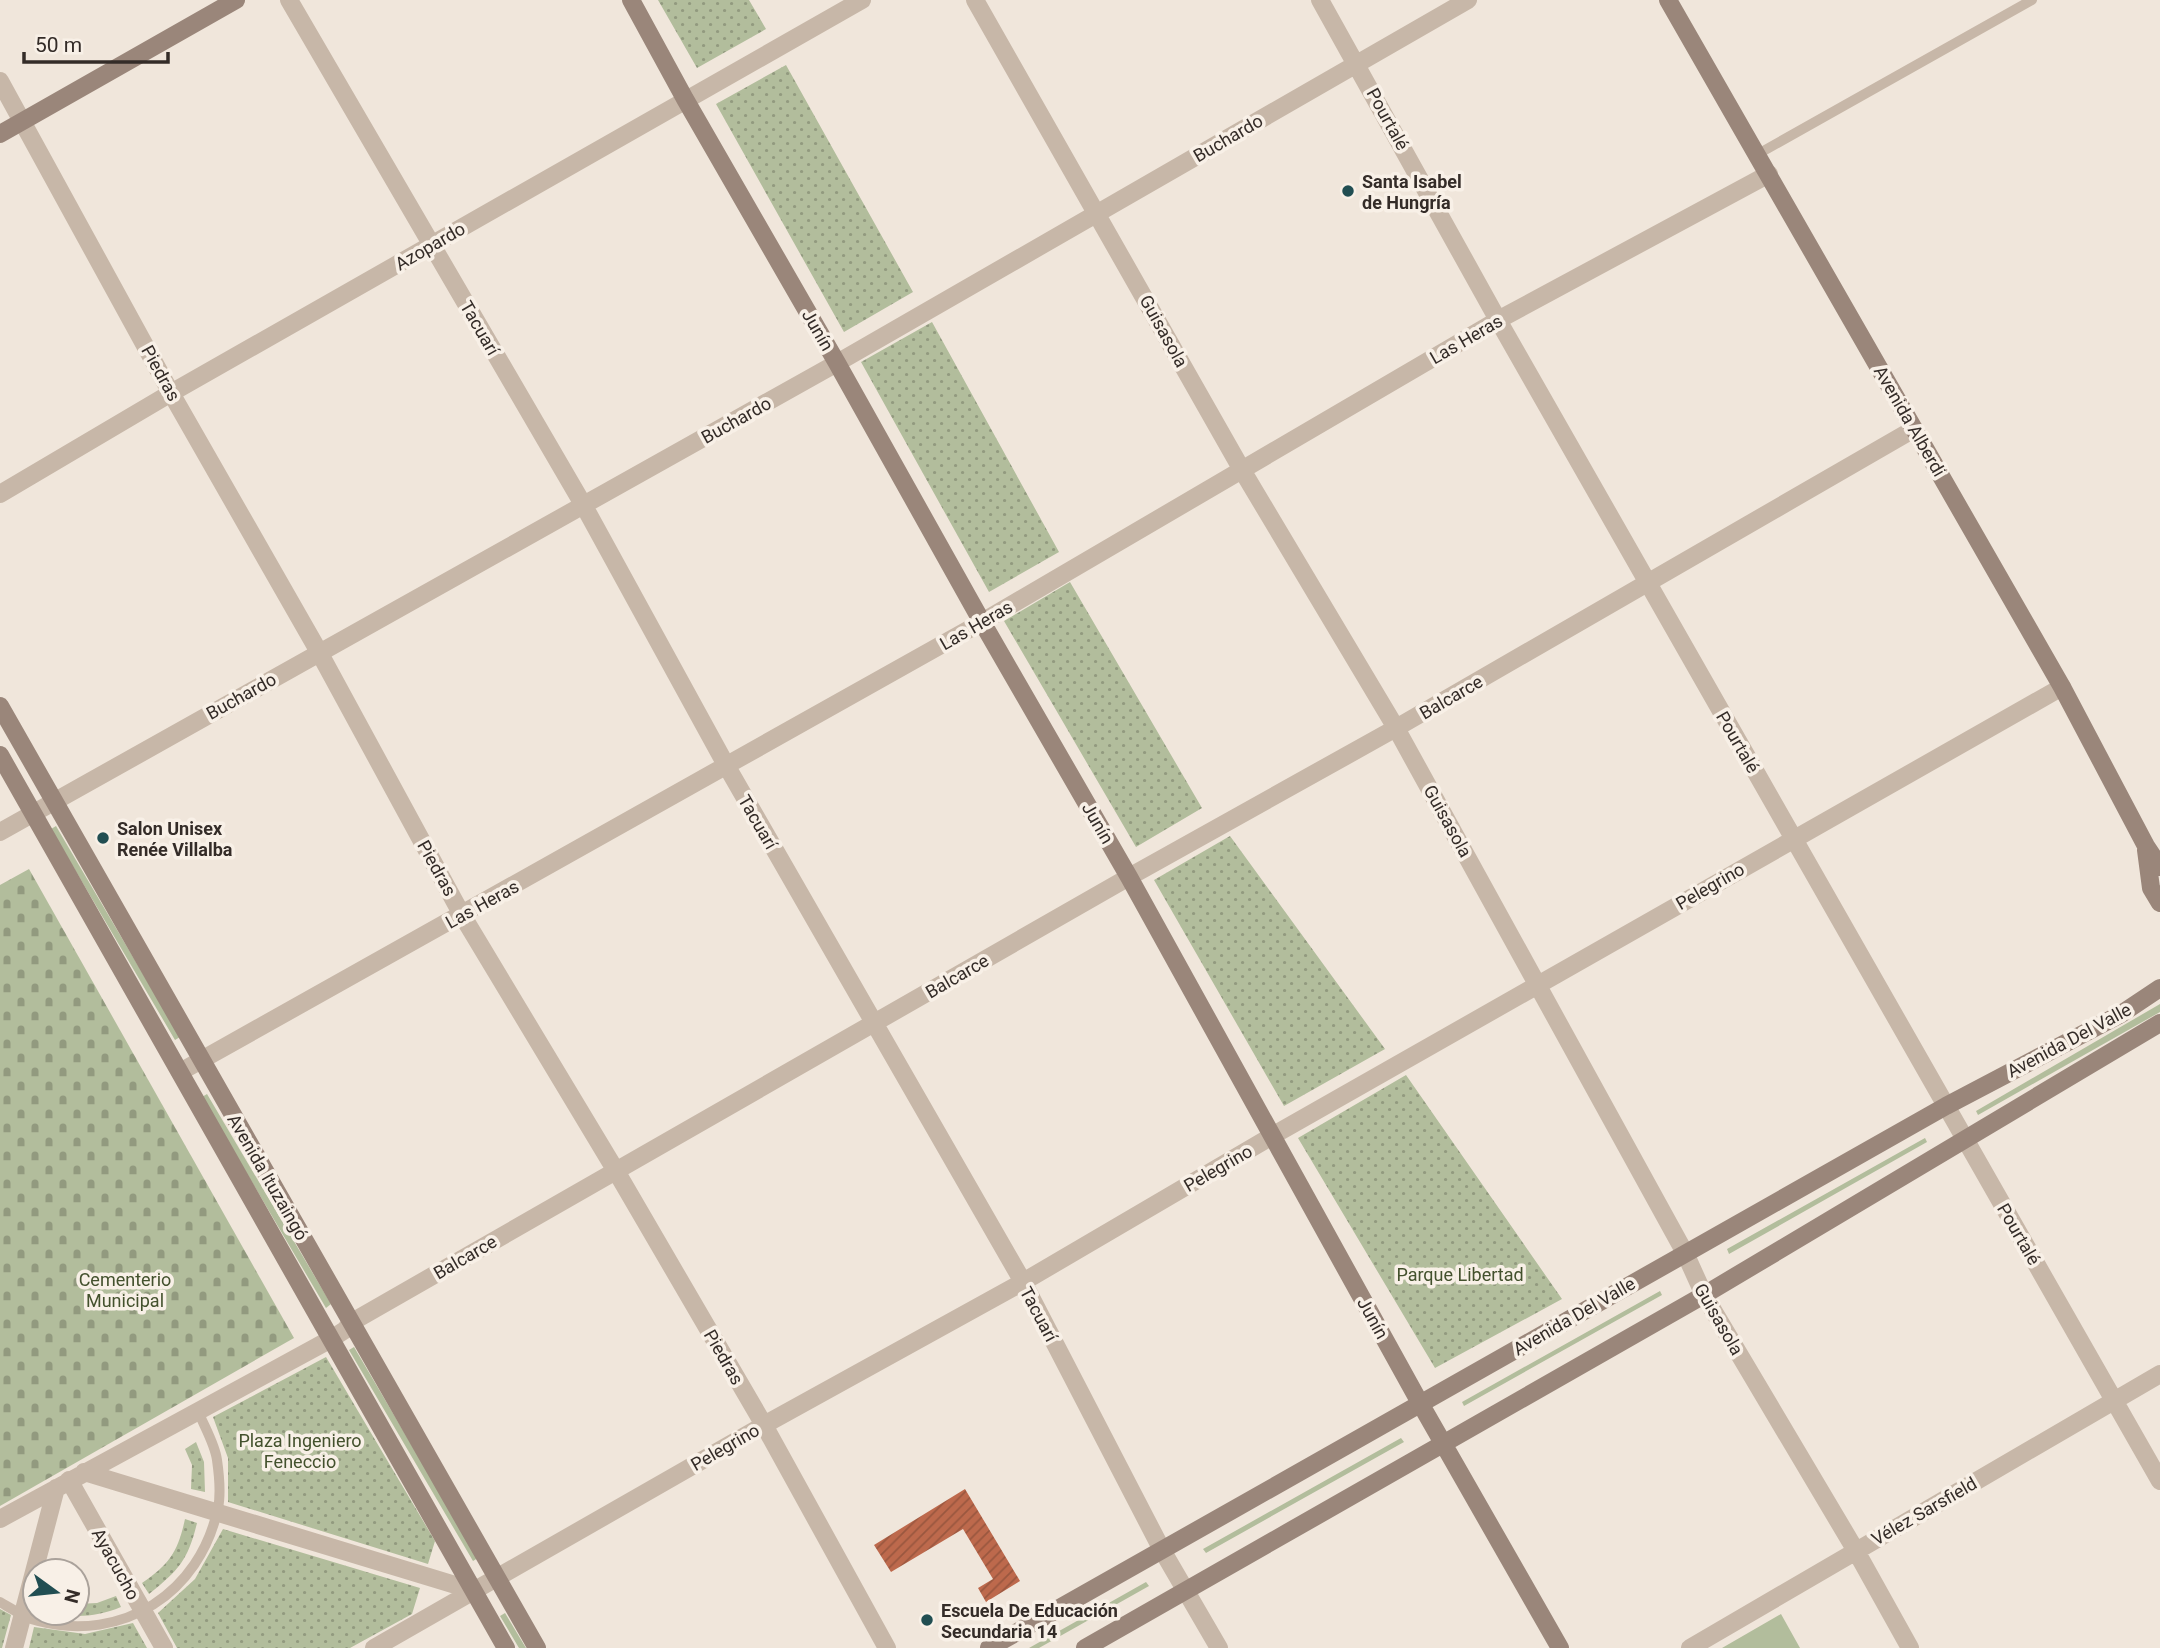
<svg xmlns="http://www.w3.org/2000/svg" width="2160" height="1648" viewBox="0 0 2160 1648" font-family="Roboto,sans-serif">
  <defs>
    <pattern id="cemetery-stones" width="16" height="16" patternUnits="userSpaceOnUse" patternTransform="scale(1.75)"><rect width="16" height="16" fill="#b2bd9c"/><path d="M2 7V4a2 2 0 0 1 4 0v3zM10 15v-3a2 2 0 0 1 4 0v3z" fill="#929a7f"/></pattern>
    <pattern id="park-dots" width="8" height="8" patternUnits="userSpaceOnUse" patternTransform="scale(1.75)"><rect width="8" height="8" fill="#b2bd9c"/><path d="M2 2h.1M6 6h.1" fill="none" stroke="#929a7f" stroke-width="1.8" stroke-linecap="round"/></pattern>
    <pattern id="building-hatch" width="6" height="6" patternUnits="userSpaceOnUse" patternTransform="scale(1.75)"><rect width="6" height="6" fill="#bd694c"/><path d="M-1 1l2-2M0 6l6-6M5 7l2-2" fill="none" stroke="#9a573f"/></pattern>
  </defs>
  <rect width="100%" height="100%" fill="#f0e6db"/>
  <path fill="#b2bd9c" d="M56 826 180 1037 175 1040 51 829Z
    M2160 1004V1012L1978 1115 1976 1111Z
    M207 1094 331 1304 326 1308 202 1097Z
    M1925 1138 1927 1142 1729 1254 1727 1249Z
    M1660 1291 1662 1295 1464 1406 1462 1402Z
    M354 1347 478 1558 473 1561 349 1350Z
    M1401 1438 1404 1442 1206 1553 1203 1549Z
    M1146 1582 1149 1586 1039 1648H1029Z
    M505 1613 526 1648H519L500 1616Z
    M1781 1614 1800 1648H1722Z"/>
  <path fill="url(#cemetery-stones)" d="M29 869 294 1338 0 1506V885Z"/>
  <path fill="url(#park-dots)" d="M658 0H749L766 29 697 68Z
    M786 65 913 292 844 332 716 104Z
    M932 322 1059 552 989 592 861 362Z
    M1070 582 1202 808 1136 847 1004 621Z
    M1230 836 1385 1049 1284 1106 1154 880Z
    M1406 1075 1562 1299 1435 1368 1298 1138Z
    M326 1357 435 1541 428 1564 228 1502V1458L213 1417Z
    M196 1442 204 1462 205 1492 191 1489 192 1465 185 1449Z
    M185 1519 197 1523C188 1560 179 1570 149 1594L142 1583C170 1564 178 1551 185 1519Z
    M223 1529 420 1588 412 1614 350 1648H177L158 1613 195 1579Z
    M116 1596 121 1607C97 1617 75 1618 50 1613H77V1604L97 1603Z
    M0 1609 11 1615 2 1648H0Z
    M133 1623 147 1648H29L34 1627 85 1634Z"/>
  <path fill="url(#building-hatch)" d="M965 1489 1020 1581 986 1602 978 1588 993 1579 963 1529 891 1572 874 1545Z"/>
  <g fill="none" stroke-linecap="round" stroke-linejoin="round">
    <path stroke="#c7b7a8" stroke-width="10" d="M1758 154 2032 0
      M0 1602C12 1609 25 1618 38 1621 123 1643 200 1593 218 1508 221 1494 219 1474 217 1460 215 1444 204 1426 198 1411"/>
    <path stroke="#c7b7a8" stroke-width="18" d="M289 0 584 506 726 765 1023 1282 1162 1550 1219 1648
      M975 0 1242 470 1396 728 1685 1253 1704 1295 1856 1551 1910 1648
      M1320 0 1498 320 2160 1481
      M0 81 171 393 319 652 462 915 616 1171 764 1425 887 1648
      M0 494 171 393 862 0
      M0 832 837 363 1468 0
      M180 1072 982 622 1498 320 1769 174
      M84 1472 475 1591
      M69 1480 164 1648
      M0 1519 331 1339 345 1330 352 1322 1129 877 1396 728 1914 429
      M14 1648 56 1488
      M374 1648 764 1425 1023 1282 1272 1136 2062 687
      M1690 1648 2160 1374"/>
    <path stroke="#9a867a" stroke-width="18" d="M631 0 685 99 837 363 982 622 1129 877 1420 1403 1560 1648
      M1668 0 2062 687 2146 846 2160 867
      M0 134 236 0
      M0 706 537 1648
      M0 755 506 1648
      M2146 850 2151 888 2160 903
      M989 1648 1946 1106 2121 1014 2160 988
      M1085 1648 1704 1295 2160 1023"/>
  </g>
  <g fill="#214e52" stroke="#f8f0e7" stroke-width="2.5">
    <circle cx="1348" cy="191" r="7"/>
    <circle cx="103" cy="838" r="7"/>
    <circle cx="927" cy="1620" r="7"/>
  </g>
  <g text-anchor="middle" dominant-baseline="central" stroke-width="7" stroke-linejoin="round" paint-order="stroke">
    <g font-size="18" fill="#342c28" stroke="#f8f0e7">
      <text transform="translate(1388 119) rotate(61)">Pourtalé</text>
      <text transform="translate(1228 138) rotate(-30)">Buchardo</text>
      <text transform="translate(430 246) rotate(-30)">Azopardo</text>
      <text transform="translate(480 328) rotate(60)">Tacuarí</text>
      <text transform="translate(818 330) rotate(60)">Junín</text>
      <text transform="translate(1164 331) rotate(61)">Guisasola</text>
      <text transform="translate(1466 339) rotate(-30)">Las Heras</text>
      <text transform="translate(161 373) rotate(61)">Piedras</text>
      <text transform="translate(736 420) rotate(-29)">Buchardo</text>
      <text transform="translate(1910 421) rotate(60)">Avenida Alberdi</text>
      <text transform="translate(976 625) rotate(-30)">Las Heras</text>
      <text transform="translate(241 696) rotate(-29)">Buchardo</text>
      <text transform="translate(1451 697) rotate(-30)">Balcarce</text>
      <text transform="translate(1738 742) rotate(60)">Pourtalé</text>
      <text transform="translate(1448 821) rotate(61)">Guisasola</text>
      <text transform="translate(758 822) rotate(60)">Tacuarí</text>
      <text transform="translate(1098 823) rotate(60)">Junín</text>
      <text transform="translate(437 868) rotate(61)">Piedras</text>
      <text transform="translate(1710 886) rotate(-30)">Pelegrino</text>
      <text transform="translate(482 904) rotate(-29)">Las Heras</text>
      <text transform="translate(957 976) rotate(-30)">Balcarce</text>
      <text transform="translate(2069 1040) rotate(-28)">Avenida Del Valle</text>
      <text transform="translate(1218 1168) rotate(-30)">Pelegrino</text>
      <text transform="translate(268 1177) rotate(60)">Avenida Ituzaingó</text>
      <text transform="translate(2019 1234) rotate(60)">Pourtalé</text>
      <text transform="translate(465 1257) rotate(-30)">Balcarce</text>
      <text transform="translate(1039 1314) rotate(62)">Tacuarí</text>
      <text transform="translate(1574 1316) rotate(-30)">Avenida Del Valle</text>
      <text transform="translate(1373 1318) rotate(61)">Junín</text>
      <text transform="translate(1719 1319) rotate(60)">Guisasola</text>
      <text transform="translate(724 1357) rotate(60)">Piedras</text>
      <text transform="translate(725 1447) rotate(-30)">Pelegrino</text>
      <text transform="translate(1924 1511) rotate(-30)">Vélez Sarsfield</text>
      <text transform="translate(116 1564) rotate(61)">Ayacucho</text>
    </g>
    <g font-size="18" font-weight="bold" fill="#342c28" stroke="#f8f0e7" text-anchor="start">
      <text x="1362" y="181">Santa Isabel<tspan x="1362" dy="21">de Hungría</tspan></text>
      <text x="117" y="828">Salon Unisex<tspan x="117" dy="21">Renée Villalba</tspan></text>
      <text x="941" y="1610">Escuela De Educación<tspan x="941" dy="21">Secundaria 14</tspan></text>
    </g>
    <g font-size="18" fill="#43512d" stroke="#f8f0e7">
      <text x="1460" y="1274">Parque Libertad</text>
      <text x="125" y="1279">Cementerio<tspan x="125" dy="21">Municipal</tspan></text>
      <text x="300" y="1440">Plaza Ingeniero<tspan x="300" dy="21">Feneccio</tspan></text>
    </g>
  </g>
  <g transform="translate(56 1592) rotate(105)"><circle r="33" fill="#f8f0e7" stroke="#aaa29b" stroke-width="2"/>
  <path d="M0-5L12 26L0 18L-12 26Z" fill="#214e52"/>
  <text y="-10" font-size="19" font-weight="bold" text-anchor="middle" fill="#342c28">N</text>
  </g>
  <path d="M24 52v10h144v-10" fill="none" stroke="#342c28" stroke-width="3.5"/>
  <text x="35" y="52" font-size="21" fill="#342c28" stroke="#f8f0e7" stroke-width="5" paint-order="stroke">50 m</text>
</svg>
